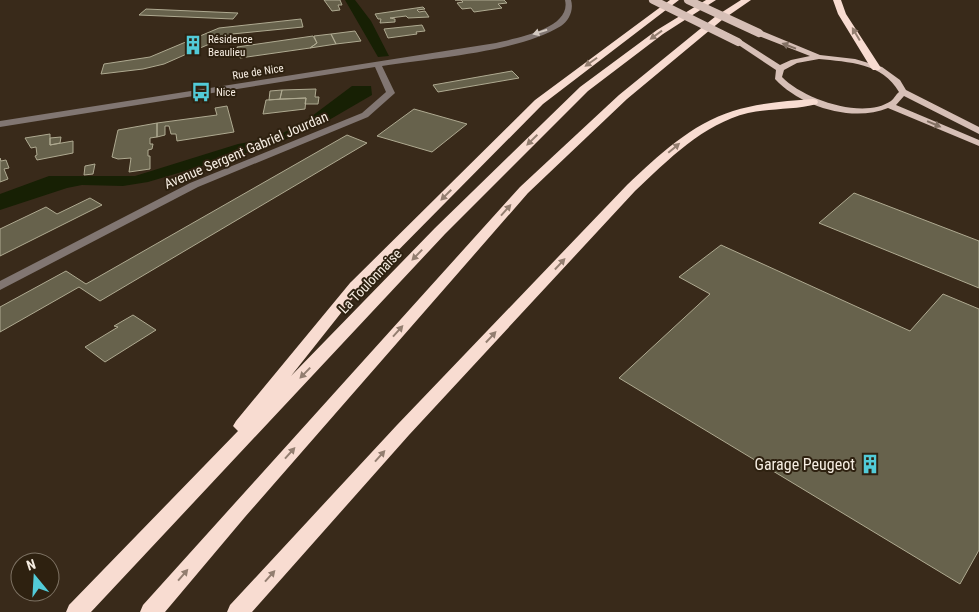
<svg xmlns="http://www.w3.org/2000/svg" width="979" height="612" viewBox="0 0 979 612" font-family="'Roboto Condensed',sans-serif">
  <rect width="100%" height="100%" fill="#392a1a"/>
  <path fill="#172004" d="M345 0H355L371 21 389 56 378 57Z
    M352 86H371L372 95 329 120 276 144 148 182 123 186 82 185 67 188 0 210V194L49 176H135L238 144 276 137 308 119Z"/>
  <path fill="#67624c" stroke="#afaa91" d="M324 0H340L342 5H338L340 10 332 11Z
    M455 0H504L507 3 498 4 502 8 474 12 471 8 462 9 457 3 463 2 461 0Z
    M423 7 425 9 417 10 419 12 425 11 429 17 408 18 406 16 390 18 395 19V22L380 23 381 19H378L375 14Z
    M146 9 238 13 233 19 139 15Z
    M301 19 303 27 232 34 164 64 143 69 101 74 104 64 150 57 219 28Z
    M422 25 425 31 416 32 417 34 388 38 384 29Z
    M355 31 361 41 336 44 331 34Z
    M331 34 336 44 310 48 317 43 314 36Z
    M313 36 317 43 310 48 240 58 237 47Z
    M512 71 519 78 438 92 433 85Z
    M316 89 315 97H319L318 104H305L306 98 280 99 282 90Z
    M282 90 280 99 269 100 270 91Z
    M306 98 305 109 263 114 266 100Z
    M227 106 234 132 177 141 176 134H171L169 126H165V135L157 137V123L217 115 215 108Z
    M414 109 467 124 432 152 377 136Z
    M157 123V137L150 138V144H153L152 149 148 150V156H150V169L129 172 131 158 118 159 112 157 118 130Z
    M50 134V145L73 141V153L37 160 35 156 37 155 36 147 31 148 25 138Z
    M347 135 367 143 100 301 79 287 0 332V307L66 271 86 284Z
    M61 137 60 143 50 145V138Z
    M0 158 1 161 6 160 9 168 4 169 8 179 0 182Z
    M95 164 93 174 84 175 85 166Z
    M854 193 979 241V288L819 223Z
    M90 198 102 205 0 256V229L46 207 57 214Z
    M721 245 910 331 943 294 979 309V550L960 584 619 378 710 294 679 277Z
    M133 315 156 330 105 362 85 347 118 327 114 326Z"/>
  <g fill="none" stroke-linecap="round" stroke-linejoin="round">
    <path fill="#817672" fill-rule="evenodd" d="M565 0H571C574 10 569 21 561 26 519 52 432 58 382 66L395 93 368 117 198 187 0 290V281L190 183 362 113 386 92 375 67 0 127V121L496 43C516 38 572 29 565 0Z"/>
    <path fill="#d6bfb6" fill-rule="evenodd" d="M756 31H762L820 55 855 59 882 67 900 80 906 90 979 127V134L904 96 896 105 979 140V146L888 108C852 123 800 106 775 79L776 70 734 42 741 40 780 65 791 60 810 56 756 35ZM819 59C848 62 883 63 899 92 896 94 894 99 891 101 863 120 803 99 782 77L784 70 797 63Z"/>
    <path fill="#f8dcd1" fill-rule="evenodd" d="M670 0H679L543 104 360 289 291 376 435 228 580 87 657 30 706 0H716L663 34 588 91 445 234 91 612H66L69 605 238 431 233 426 236 421 350 283 535 100Z
      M741 0H751L722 20 627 99 528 193 245 517 165 612H140L143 605 520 187 619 95 716 16Z
      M833 0H841L846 14 881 68 879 70H873L871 68 838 14Z
      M813 99 817 100 818 102 817 104C795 110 771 108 748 113 703 124 668 160 635 191L409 435 252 612H227L230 605 397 425 627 185C658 156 691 124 733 111 759 103 786 101 813 99Z"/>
    <path stroke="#d6bfb6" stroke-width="8" d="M653 0 738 42
      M688 0 759 33"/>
  </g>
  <defs><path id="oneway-solid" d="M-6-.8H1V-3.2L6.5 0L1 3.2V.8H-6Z" transform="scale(1.25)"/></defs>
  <use fill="#d3c9c0" href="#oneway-solid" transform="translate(540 32) rotate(162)"/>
  <g fill="#937e70">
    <use href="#oneway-solid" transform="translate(856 34) rotate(-121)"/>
    <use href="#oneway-solid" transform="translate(656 35) rotate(144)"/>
    <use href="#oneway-solid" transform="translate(591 62) rotate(145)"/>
    <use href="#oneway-solid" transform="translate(532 140) rotate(136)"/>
    <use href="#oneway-solid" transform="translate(674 148) rotate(-40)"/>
    <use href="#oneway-solid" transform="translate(446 195) rotate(135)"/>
    <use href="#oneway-solid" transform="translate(506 210) rotate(-48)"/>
    <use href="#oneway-solid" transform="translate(417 255) rotate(134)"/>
    <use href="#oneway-solid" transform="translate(560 264) rotate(-47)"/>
    <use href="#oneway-solid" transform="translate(398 331) rotate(-48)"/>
    <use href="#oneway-solid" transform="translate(491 337) rotate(-47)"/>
    <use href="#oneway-solid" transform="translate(305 373) rotate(134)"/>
    <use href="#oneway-solid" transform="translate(290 453) rotate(-48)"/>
    <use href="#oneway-solid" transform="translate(380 456) rotate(-48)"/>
    <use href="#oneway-solid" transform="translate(183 575) rotate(-49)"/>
    <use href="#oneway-solid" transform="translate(270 576) rotate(-48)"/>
  </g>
  <g fill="#827063">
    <use href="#oneway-solid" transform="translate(789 46) rotate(-159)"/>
    <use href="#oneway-solid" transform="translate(934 124) rotate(23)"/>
  </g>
  <defs>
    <symbol id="building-bare" viewBox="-9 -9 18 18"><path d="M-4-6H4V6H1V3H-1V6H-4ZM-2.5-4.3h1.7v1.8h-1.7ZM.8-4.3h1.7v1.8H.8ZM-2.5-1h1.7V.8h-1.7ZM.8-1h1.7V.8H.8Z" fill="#52cbd8" stroke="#2e2110" stroke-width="2.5" paint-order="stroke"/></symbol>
    <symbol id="bus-bare" viewBox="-9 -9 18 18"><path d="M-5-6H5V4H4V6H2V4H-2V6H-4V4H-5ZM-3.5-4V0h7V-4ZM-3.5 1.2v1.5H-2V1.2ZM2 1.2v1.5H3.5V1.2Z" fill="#52cbd8" stroke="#2e2110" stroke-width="2.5" paint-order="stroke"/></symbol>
  </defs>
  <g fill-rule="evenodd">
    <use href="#building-bare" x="179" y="31" width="28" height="28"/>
    <use href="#bus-bare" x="187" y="78" width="28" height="28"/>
    <use href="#building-bare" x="856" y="450" width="28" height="28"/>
  </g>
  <g text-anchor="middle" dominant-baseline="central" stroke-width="4" stroke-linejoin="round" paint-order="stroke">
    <g font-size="11" fill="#f6ede2" stroke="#2e2110" text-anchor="start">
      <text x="208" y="39">Résidence<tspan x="208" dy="13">Beaulieu</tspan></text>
      <text x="216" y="92">Nice</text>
    </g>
    <g font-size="11" fill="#f6ede2" stroke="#2e2110">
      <text transform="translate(258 72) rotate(-9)">Rue de Nice</text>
    </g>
    <g font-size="14" fill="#f6ede2" stroke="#2e2110">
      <text transform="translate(246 150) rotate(-23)">Avenue Sergent Gabriel Jourdan</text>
      <text transform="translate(370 281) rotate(-46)">La Toulonnaise</text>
    </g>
    <g font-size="16" fill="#f6ede2" stroke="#2e2110" text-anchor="end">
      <text x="855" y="464">Garage Peugeot</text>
    </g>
  </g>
  <g transform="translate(35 577) rotate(342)"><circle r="24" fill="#2e2110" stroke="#7e7364"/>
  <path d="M0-4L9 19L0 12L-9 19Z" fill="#52cbd8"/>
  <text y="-8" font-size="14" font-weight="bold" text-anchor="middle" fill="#f6ede2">N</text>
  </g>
</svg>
